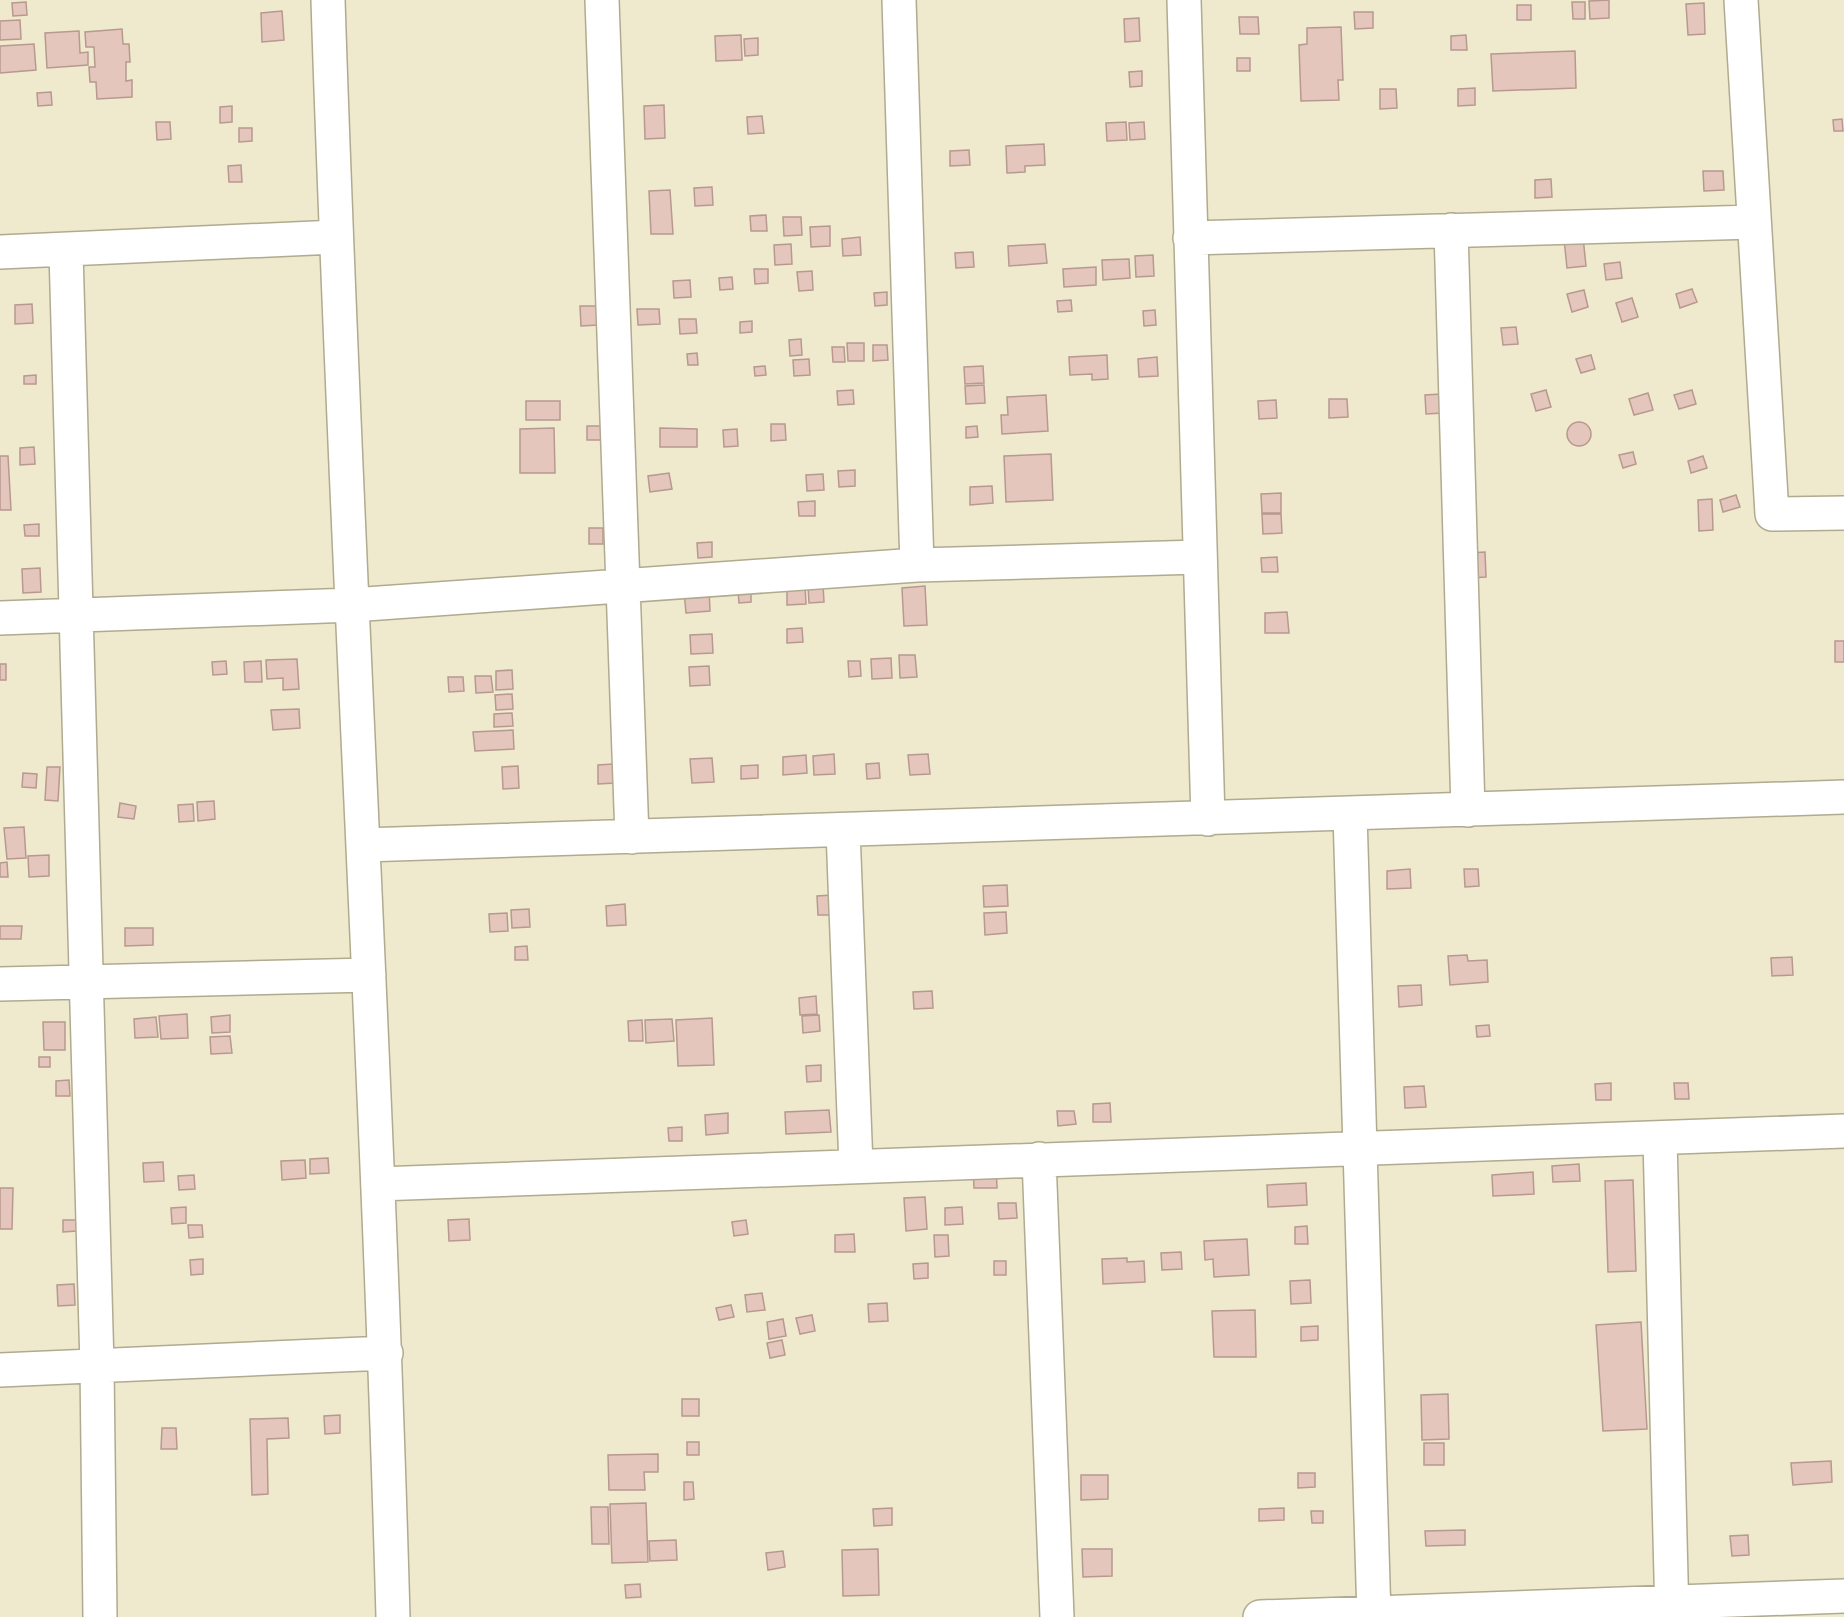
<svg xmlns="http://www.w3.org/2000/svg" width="1844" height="1617" viewBox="0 0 1844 1617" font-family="'Playfair Display',serif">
  <rect width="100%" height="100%" fill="#efe9cd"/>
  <path fill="#e5c6bc" stroke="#b7998f" stroke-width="1.5" d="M1609 0V18L1590 19 1589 1Z
    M26 2 27 15 13 16 12 3Z
    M1572 2H1585V19H1573Z
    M1704 3 1705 34 1688 35 1686 4Z
    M1517 5H1531V20H1517Z
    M282 11 284 40 262 42 261 13Z
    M1354 12H1373V28L1355 29Z
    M1239 17H1258L1259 34H1240Z
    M1139 18 1140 41 1125 42 1124 19Z
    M20 20 21 39 0 40V21Z
    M1341 27 1343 80H1338L1339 100 1301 101 1299 45 1307 44V28Z
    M122 29 123 44H129L130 62H126V81L132 80V97L97 99 96 82H90L89 67H95L94 47H86L85 32Z
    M79 31 80 53 88 52V65L47 68 45 33Z
    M741 35 742 60 716 61 715 36Z
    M1466 35 1467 50H1451V36Z
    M758 38V55L745 56 744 39Z
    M34 44 36 70 0 73V46Z
    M1575 51 1576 88 1493 91 1491 54Z
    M1237 58H1250V71H1237Z
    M1142 71V86L1130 87 1129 72Z
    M1475 88V105L1458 106V89Z
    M1380 89H1396L1397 108 1380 109Z
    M51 92 52 105 38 106 37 93Z
    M664 105 665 138 645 139 644 106Z
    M232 106V122L220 123V107Z
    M762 116 764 133 748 134 747 117Z
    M1842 119 1843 131H1834L1833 120Z
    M156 122H170L171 139 157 140Z
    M1126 122 1127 140 1107 141 1106 123Z
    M1144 122 1145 139 1130 140 1129 123Z
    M239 128H252V141L239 142Z
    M1044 144 1045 165 1025 166V172L1007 173 1006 146Z
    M969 150 970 165 950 166V151Z
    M241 165 242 182H229L228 166Z
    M1703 171H1723L1724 190 1704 191Z
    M1551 179 1552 197 1535 198V180Z
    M712 187 713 205 695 206 694 188Z
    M670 190 673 234H651L649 191Z
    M766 215 767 231H751L750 216Z
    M783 217H801L802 235 784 236Z
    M830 226V246L811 247 810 227Z
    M860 237 861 255 843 256 842 239Z
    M1583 237 1586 266 1567 268 1564 239Z
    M791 244 792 264 775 265 774 245Z
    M1045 244 1047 263 1009 266 1008 246Z
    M973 252 974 267 956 268 955 253Z
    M1153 255 1154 276 1136 277 1135 256Z
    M1129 259 1130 278 1103 280 1102 260Z
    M1620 262 1622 278 1606 280 1604 264Z
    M1096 267V285L1064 287 1063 269Z
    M754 269H768V283L755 284Z
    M812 271 813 290 799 291 797 272Z
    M732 277 733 289 720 290 719 278Z
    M690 280 691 297 674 298 673 281Z
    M1692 289 1697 302 1680 308 1676 294Z
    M1584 290 1588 307 1572 312 1567 294Z
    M887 292V305L875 306 874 293Z
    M1632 298 1638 317 1622 322 1616 303Z
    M1071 300 1072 311 1058 312 1057 301Z
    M32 304 33 323 15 324V305Z
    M580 306H598V325L581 326Z
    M637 309H659L660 324 638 325Z
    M1155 310 1156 325 1144 326 1143 311Z
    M679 319H696L697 333 680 334Z
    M752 321V332L740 333V322Z
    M1516 327 1518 344 1503 345 1501 328Z
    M801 339 802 355 790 356 789 340Z
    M847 343H864V361H848Z
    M873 345H887L888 360 873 361Z
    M832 347H844L845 362H833Z
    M697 353 698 365H688L687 354Z
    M1107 355 1108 379 1092 380V374L1070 375 1069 357Z
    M1591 355 1595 369 1581 373 1576 359Z
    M1157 357 1158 376 1139 377 1138 359Z
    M809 359 810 375 794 376 793 360Z
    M765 366 766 375 755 376 754 367Z
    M983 366 984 383 965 384 964 367Z
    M36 375V384H24V376Z
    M984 385 985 403 966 404 965 386Z
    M853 390 854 404 838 405 837 391Z
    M1546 390 1551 407 1536 411 1531 394Z
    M1692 390 1696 404 1679 409 1674 395Z
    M1648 393 1653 410 1634 415 1629 399Z
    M1441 394 1443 413 1426 414 1425 395Z
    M1046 395 1048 431 1002 434 1001 415H1008L1007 397Z
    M1329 399H1347L1348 417 1329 418Z
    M1276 400 1277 418 1259 419 1258 401Z
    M526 401H560V420H526Z
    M1567 434a12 12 0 1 1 24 0a12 12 0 1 1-24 0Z
    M771 424H785L786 440 771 441Z
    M587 426H601V440H587Z
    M977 426 978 437 966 438V427Z
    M554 428 555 473H520V429Z
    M660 428 697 429V447H660Z
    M737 429 738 446 724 447 723 430Z
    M34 447 35 464 20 465V448Z
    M1633 452 1636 464 1623 468 1619 455Z
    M1051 454 1053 500 1006 502 1004 456Z
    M0 456H8L11 510H0Z
    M1703 456 1707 468 1691 473 1688 461Z
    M855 470V486L839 487 838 471Z
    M669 473 672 489 650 492 648 476Z
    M823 474 824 490 807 491 806 475Z
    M992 486 993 503 970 505V487Z
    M1281 493V513H1262L1261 494Z
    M1736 495 1740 507 1723 512 1720 500Z
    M1712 499 1713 530 1699 531 1698 500Z
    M815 501V516H799L798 502Z
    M1262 514H1281L1282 533 1263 534Z
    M39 524V536H25L24 525Z
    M589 528H603V544H589Z
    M712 542V557L698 558 697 543Z
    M1485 552 1486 577 1469 578V553Z
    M1277 557 1278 572H1262L1261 558Z
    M40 568 41 592 23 593 22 569Z
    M823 585 824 602 809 603 808 586Z
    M805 586 806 604 787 605V587Z
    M925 586 927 625 904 626 902 588Z
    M709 589 710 611 686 613 684 591Z
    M751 590V602L739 603 738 591Z
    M1287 612 1289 633H1265V613Z
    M802 628 803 642 787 643V629Z
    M712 634 713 653 691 654 690 635Z
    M1835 641H1844V662H1835Z
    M899 655H915L917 677 900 678Z
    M891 658 892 678 872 679 871 659Z
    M297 659 299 689 283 690V678L267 679 266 660Z
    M226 661 227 674 213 675 212 662Z
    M261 661 262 682H245L244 662Z
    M848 661H860L861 676 849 677Z
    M0 664H6V680H0Z
    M709 666 710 685 690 686 689 667Z
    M512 670 513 689 496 690V671Z
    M475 676H491L493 692 476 693Z
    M448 677H463L464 691 449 692Z
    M512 694 513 709 496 710 495 695Z
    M299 709 300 728 273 730 271 710Z
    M512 713 513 726 494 727V714Z
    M513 730 514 749 475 751 473 732Z
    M834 754 835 774 814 775 813 756Z
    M928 754 930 774 910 775 908 755Z
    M806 755 807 773 783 775V757Z
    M712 758 714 782 692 783 690 759Z
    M879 763 880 778 867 779 866 764Z
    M613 764 615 783 598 784V765Z
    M758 765V778L741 779V766Z
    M518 766 519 788 503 789 502 767Z
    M47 767H60L58 801 45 800Z
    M23 773 37 774 36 788 22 787Z
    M214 801 215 819 198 821 197 802Z
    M120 803 136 806 134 819 118 817Z
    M193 804 194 821 179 822 178 805Z
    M24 827 26 858 7 859 4 828Z
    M49 855V876L29 877 28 856Z
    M7 862 8 877H0V863Z
    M1410 869 1411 888 1387 889V871Z
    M1464 869H1478L1479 886 1465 887Z
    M1007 885 1008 906 984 907 983 886Z
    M832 895 833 915H818L817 896Z
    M625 904 626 925 607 926 606 906Z
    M529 909 530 927 512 928 511 910Z
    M1006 912 1007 933 985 935 984 913Z
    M507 913 508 931 490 932 489 914Z
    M0 926H22L21 939H0Z
    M125 928H153V945L125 946Z
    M527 946 528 960H515V947Z
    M1467 955 1468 961 1487 960 1488 982 1450 985 1448 956Z
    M1792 957 1793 975 1772 976 1771 958Z
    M1421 985 1422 1005 1399 1007 1398 986Z
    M932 991 933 1008 914 1009 913 992Z
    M816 996 817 1014 800 1015 799 998Z
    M187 1014 188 1038 161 1039 159 1016Z
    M230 1015V1032L212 1033 211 1017Z
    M819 1015 820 1031 803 1033 802 1016Z
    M156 1017 158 1037 135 1038 134 1019Z
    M712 1018 714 1065 678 1066 676 1020Z
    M672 1019 674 1041 646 1043 645 1020Z
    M642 1020 643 1041H629L628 1021Z
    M43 1022H65V1050H44Z
    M1489 1025 1490 1036 1477 1037 1476 1026Z
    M230 1036 232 1053 211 1054 210 1037Z
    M39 1057H50V1067H39Z
    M821 1065V1081L807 1082 806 1066Z
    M69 1080 70 1096H56V1081Z
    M1611 1083V1100H1596L1595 1084Z
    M1674 1083H1688L1689 1099H1675Z
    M1424 1086 1426 1107 1405 1108 1404 1087Z
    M1110 1103 1111 1122H1093V1104Z
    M829 1110 831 1132 786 1134 785 1112Z
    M1057 1111H1074L1076 1124 1058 1126Z
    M728 1113V1133L706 1135 705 1115Z
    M682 1127V1141H669L668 1128Z
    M328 1158 329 1173 310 1174V1159Z
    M305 1160 306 1178 282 1180 281 1161Z
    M163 1162 164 1181 144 1182 143 1163Z
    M1579 1164 1580 1181 1553 1182 1552 1166Z
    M996 1165 997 1188H974L973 1167Z
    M1533 1172 1534 1194 1493 1196 1492 1175Z
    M194 1175 195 1189 179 1190 178 1176Z
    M1633 1180 1636 1271 1608 1272 1605 1181Z
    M1306 1183 1307 1205 1268 1207 1267 1185Z
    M0 1188H13L12 1229H0Z
    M925 1197 927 1229 906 1231 904 1198Z
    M998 1203H1016L1017 1218 999 1219Z
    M186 1207V1223L172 1224 171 1208Z
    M962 1207 963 1224 945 1225V1208Z
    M469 1219 470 1240 449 1241 448 1220Z
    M63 1220H77V1231L63 1232Z
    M746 1220 748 1234 734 1236 732 1222Z
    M188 1225H202L203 1237 189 1238Z
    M1307 1226 1308 1244H1295V1227Z
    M854 1234 855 1252H835V1235Z
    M934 1235H948L949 1256 935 1257Z
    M1247 1239 1249 1275 1214 1277 1213 1259 1205 1260 1204 1241Z
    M1181 1252 1182 1269 1162 1270 1161 1253Z
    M1127 1258V1262L1144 1261 1145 1282 1103 1284 1102 1259Z
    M203 1259V1274L191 1275 190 1260Z
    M994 1261H1006V1275H994Z
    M928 1263V1278L914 1279 913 1264Z
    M1310 1280 1311 1303 1291 1304 1290 1281Z
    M74 1284 75 1305 58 1306 57 1285Z
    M762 1293 765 1310 747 1312 745 1295Z
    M887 1303 888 1321 869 1322 868 1304Z
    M731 1305 734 1317 719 1320 716 1308Z
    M1255 1310 1256 1357H1214L1212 1311Z
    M812 1315 815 1331 800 1334 796 1318Z
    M783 1319 786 1336 769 1339 767 1322Z
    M1641 1322 1647 1429 1603 1431 1596 1325Z
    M1318 1326V1340L1301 1341V1327Z
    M782 1340 785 1355 770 1358 767 1343Z
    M1448 1394 1449 1439 1422 1440 1421 1395Z
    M682 1399H699V1416H682Z
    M340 1415V1433L325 1434 324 1416Z
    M288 1418 289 1438 267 1439 268 1494 252 1495 250 1419Z
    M162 1428H176L177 1449H161Z
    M687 1442H699V1455H687Z
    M1424 1443H1444V1465H1424Z
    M658 1454V1472H644L645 1490H609L608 1455Z
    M1831 1461 1832 1482 1793 1485 1791 1463Z
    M1298 1473H1315V1487L1298 1488Z
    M1081 1475H1108V1499L1081 1500Z
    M684 1482H693L694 1499 684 1500Z
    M646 1503 648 1562 612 1563 610 1504Z
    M591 1507H608L609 1544H592Z
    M892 1508V1525L874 1526 873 1509Z
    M1284 1508V1520L1259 1521V1509Z
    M1311 1511H1323V1523H1312Z
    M1465 1530V1545L1426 1546 1425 1531Z
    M1748 1535 1749 1555 1732 1556 1730 1536Z
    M676 1540 677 1560 650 1561 649 1541Z
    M878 1549 879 1595 843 1596 842 1550Z
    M1082 1549H1112V1576L1083 1577Z
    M783 1551 785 1567 768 1570 766 1553Z
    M640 1584 641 1597 626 1598 625 1585Z"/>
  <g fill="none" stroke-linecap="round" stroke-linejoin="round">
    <defs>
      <path id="minor" d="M328 0C345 539 378 1078 393 1617
        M602 0 632 837
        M899 0 917 565
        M1184 0 1208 819
        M1741 0 1772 514 1844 513
        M1451 230 1468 810
        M1190 238 1754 222
        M66 251 97 1366 100 1617
        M0 252 336 237
        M0 618 352 605 917 565 1199 557
        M1350 814 1374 1617
        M843 831 856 1166
        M363 845 1844 797
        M0 984 369 975
        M1660 1139 1672 1617
        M1039 1159 1057 1617
        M378 1184 1844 1131
        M0 1370 386 1353
        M1260 1617 1844 1596"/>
    </defs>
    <use href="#minor" stroke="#b0aa8f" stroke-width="36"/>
    <use href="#minor" stroke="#fff" stroke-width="33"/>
  </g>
</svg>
